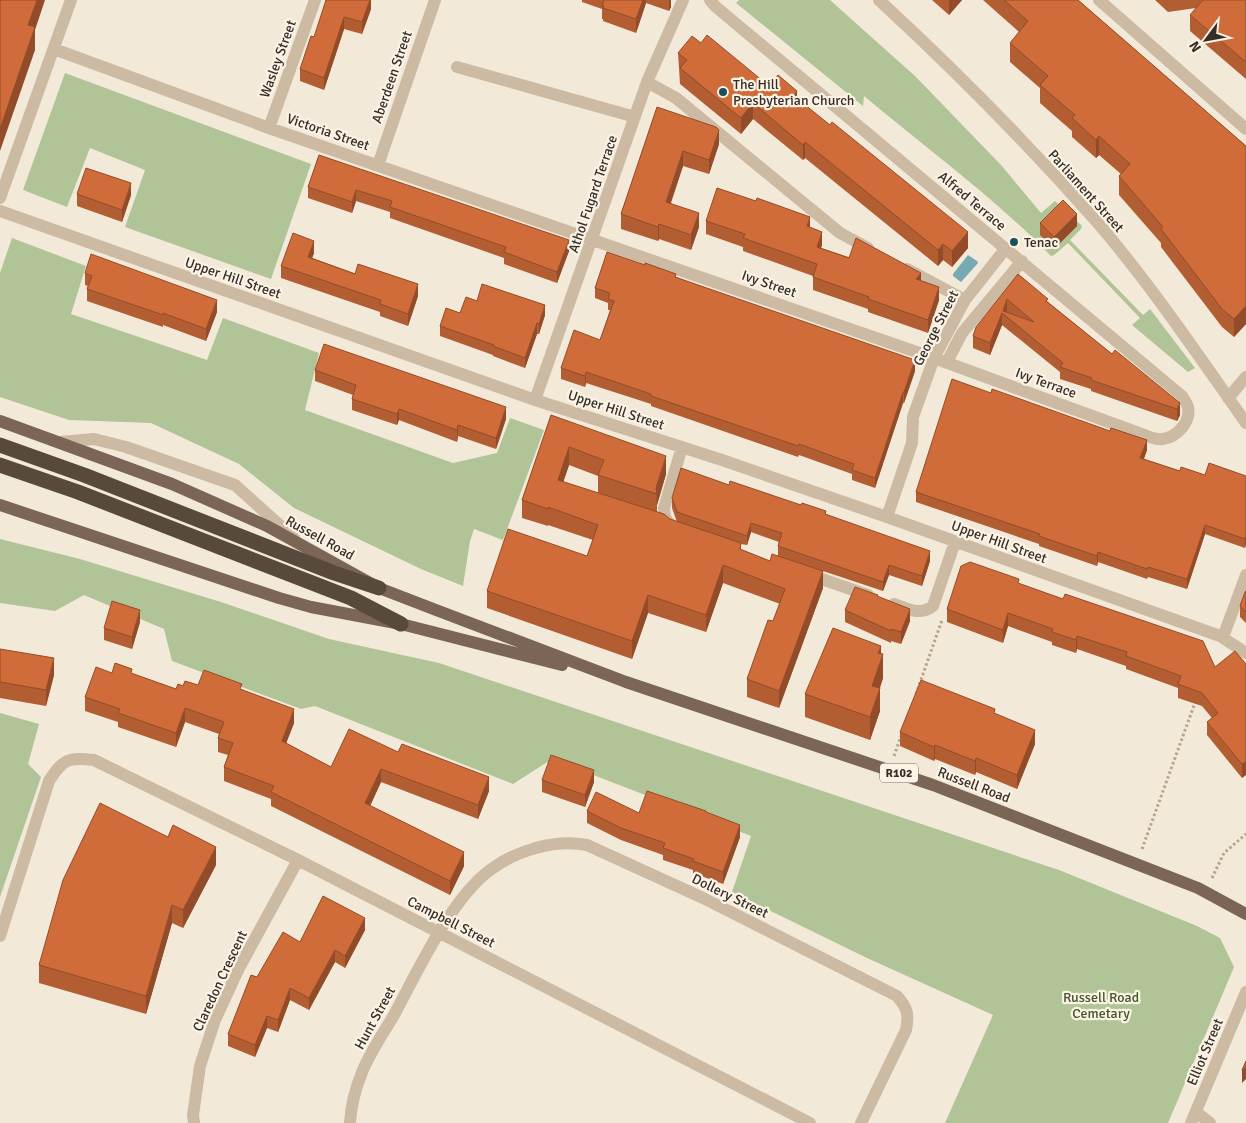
<svg xmlns="http://www.w3.org/2000/svg" width="1246" height="1123" viewBox="0 0 1246 1123" font-family="Signika,sans-serif">
  <rect width="100%" height="100%" fill="#f3e9d8"/>
  <path fill="#b1c497" d="M739 0H830L915 76 1001 165 1041 213 1055 201 1080 224 1082 226 1081 229 1070 240 1143 315 1150 309 1195 368 1188 372 1132 325 1140 318 1068 243 1054 255 1051 256C994 197 927 149 864 96L863 106 736 3Z
    M65 73 311 164 271 279 125 227 145 170 90 148 67 207 23 190Z
    M12 238 86 266 71 314 207 360 223 318 319 353 305 410 453 463 497 453 510 418 544 430 503 540 474 529 470 541 463 586 421 569 294 508 239 464 151 423 69 420 0 397V273Z
    M0 539 80 559 221 602 329 639 439 663 1059 870 1197 926 1220 938 1234 967 1168 1123H945L993 1015 867 958 732 892 751 836 552 759 513 784 315 706 301 709 172 661 164 629 84 595 55 611 0 603Z
    M0 713 39 724 28 764 41 777 0 897Z"/>
  <path fill="#75aab3" d="M968 255 977 261 978 263 961 282 953 276V274Z"/>
  <g fill="none" stroke-linecap="round" stroke-linejoin="round">
    <path stroke="#b8a48e" stroke-width="3" stroke-dasharray="2.5 2.5" stroke-linecap="butt" d="M916 694 942 620
      M894 756 901 736
      M1142 849 1196 700
      M1212 878 1224 853 1246 834"/>
    <path stroke="#ccbaa3" stroke-width="12" d="M879 0C955 70 1028 144 1097 222 1151 285 1198 355 1246 423
      M1099 0 1246 129
      M54 49 269 128 934 358 1147 436C1152 438 1157 440 1163 439 1177 437 1191 422 1188 407 1187 404 1184 399 1182 396L716 7 710 0
      M457 67 635 117
      M647 82 676 98 840 233 868 248
      M269 128 315 0
      M378 165 435 0
      M0 198 71 0
      M0 211 535 400 722 460 887 517 1220 636 1246 653
      M907 269 965 300
      M947 362 962 333 1022 261
      M1228 398 1246 377
      M535 400 647 82 683 0
      M60 442 94 439 126 447 235 485 294 538
      M887 517 912 443 913 417 934 358 965 300 1006 248
      M672 528 665 517 664 508 682 447
      M807 574 868 595
      M894 604C908 609 920 616 933 606L955 542
      M1223 637 1246 575
      M0 936 49 781C63 759 68 757 94 760L298 860 810 1123
      M1196 1112 1210 1123
      M194 1123 193 1115 200 1066 215 1020 239 968 298 860
      M350 1123C351 1107 355 1090 361 1075 368 1055 383 1034 394 1015 418 971 450 900 490 870 517 850 555 839 587 845L703 898 897 996C908 1009 909 1014 906 1030L861 1123
      M1191 1123 1246 992"/>
    <path stroke="#7a6556" stroke-width="12" d="M0 421 172 484 267 526 379 588 436 610 626 682 933 785 1198 888 1246 914
      M0 505 279 598 311 607 401 624 562 665"/>
    <path stroke="#59483c" stroke-width="15" d="M0 445 84 475 334 573 379 588
      M0 465 78 492 351 598 401 624"/>
  </g>
  <path fill="#b35d32" fill-rule="evenodd" d="M371 0V9L362 34 344 29 324 90 300 81V69L314 37Z
    M582 0H671V7L669 11 646 3 636 33 603 21V19H602V9L582 2Z
    M932 0H962L949 15Z
    M983 0H1078L1246 146V324L1234 337 1222 327 1161 247V243L1119 195V176L1121 174 1099 155 1096 158 1072 137V131L1040 103V88L1010 62V43L1019 32Z
    M1155 0H1246V79L1190 31V15L1196 8 1168 12Z
    M701 43 769 86 797 98 968 248 952 267 943 260 938 266 805 158 803 160 753 119 741 134 680 84 678 53Z
    M657 107 719 144 709 174 683 166 671 203 699 227 691 250 659 239 658 241 621 229V214Z
    M319 155 569 251 557 283 504 264V258L390 218V212L356 201 352 213 308 198V187Z
    M77 194 131 195 122 222 77 206Z
    M706 221 810 227 822 245 821 248 921 281 939 300 928 333 868 312V309L813 290V276L743 251V247L706 234Z
    M1040 223 1077 226 1054 249 1040 235Z
    M314 253 312 258 418 296 408 326 380 316V312L281 278V266Z
    M85 273 217 312 206 341 163 325V327L87 301V289L88 286 85 285Z
    M1018 274 1048 302 1112 354 1180 403V415L1177 421 1091 391V389L1060 379V372L1002 325 990 355 973 348V336Z
    M676 277 915 371 904 403H903L875 488 852 480V474L799 455 798 457 651 406V404L586 383 585 387 561 379V368L600 340 610 310H608V303L595 298V288Z
    M477 301 545 315 539 334H537L525 368 493 356V355L440 336V326Z
    M315 370 506 419 496 449 458 436 457 442 399 420 397 425 352 410V399L353 395 315 381Z
    M551 415 666 474 657 505V512L670 519 677 522 672 508V498L729 485 826 514 930 561 922 586 889 575 883 591 823 571V588L779 708 747 697V679L773 621 780 604 723 583 706 632 648 613 632 659 487 608V591L587 556 593 540 548 525V526L522 518V500ZM569 465 598 476V493L645 508 563 482ZM751 532 779 542 778 546V556L770 561 741 550V544L747 545Z
    M1147 450 1144 459 1180 471 1205 475 1246 476 1245 548 1205 534 1187 589 1148 577 1147 579 1098 562 1097 566 1039 546V544L916 502V492Z
    M1019 584 1215 667 1246 664 1242 778 1207 735V722L1212 718 1202 706 1178 698V688L1126 669V666L1077 649 1076 653 1052 645V642L1008 626 1003 643 947 622V609Z
    M1246 591V623L1240 617V606Z
    M878 597 910 621 901 644 891 641V643L845 622V610Z
    M140 622 132 649 104 640V628Z
    M0 649 54 675 46 706 0 698Z
    M881 654 883 678 880 688V711L870 740 805 717V694Z
    M132 674 176 689 183 686 198 685 242 690 294 723 286 743 331 767 398 752 489 791 478 819 381 782 370 806 464 866 450 895 271 806V799L224 781V767L228 755 218 752V738L219 734 185 722 176 747 118 727V722L85 711V697Z
    M995 714 1035 744 1017 789 976 772 975 775 935 759 934 761 900 746V732Z
    M542 780 594 782 585 807 542 792Z
    M587 811 639 813 740 837 723 884 693 873V870L663 860V855L621 840 587 823Z
    M216 865 183 928 172 923 146 1014 39 983V965Z
    M365 930 345 968 335 962 309 1010 290 1000 278 1032 267 1028 255 1057 228 1046V1034L257 977 300 942Z"/>
  <path fill="#924c29" d="M37 0H45L35 30V50L0 151V129L28 25Z
    M370 0H371V9L362 34V22Z
    M643 0H646V3L636 33V19Z
    M669 0H671V7L669 11Z
    M949 0H962L949 15Z
    M344 17V29L324 90V78Z
    M797 91V107L794 96Z
    M753 103V119L741 134V118Z
    M719 130V144L709 174V160Z
    M1099 136V155L1096 158V140Z
    M805 142V158L803 160V145Z
    M683 151V166L666 216V202Z
    M131 183V195L122 222V210Z
    M356 190V201L352 213V202Z
    M699 213V227L691 250V235Z
    M1077 214V226L1054 249V237Z
    M810 217V230L807 226Z
    M659 224V239L658 241V227Z
    M822 232V245L817 260V247Z
    M968 232V248L952 267V251Z
    M569 240V251L557 283V272Z
    M314 241V253L308 269V257Z
    M943 244V260L938 266V250Z
    M921 273V286L916 279Z
    M418 284V296L408 326V314Z
    M939 287V300L928 333V320Z
    M1007 299V311L1005 316 1003 311Z
    M217 300V312L206 341V329Z
    M545 305V315L539 334V324Z
    M1246 306V324L1234 337V319Z
    M1002 313V325L990 355V343Z
    M537 323V334L525 368V358Z
    M915 360V371L904 403V392Z
    M586 372V383L585 387V376Z
    M903 392V403L875 488V478Z
    M1180 403V415L1177 421V409Z
    M506 407V419L496 449V438Z
    M399 409V420L397 425V414Z
    M458 425V436L457 442V430Z
    M1147 440V450L1140 468V458Z
    M569 447V465L558 498V480Z
    M666 456V474L657 505 656 488Z
    M751 523V532L747 545V536Z
    M1205 525V534L1187 589V579Z
    M1246 535V545L1245 548V539Z
    M930 551V561L922 586V576Z
    M1098 552V562L1097 566V556Z
    M723 565V583L706 632V615Z
    M889 565V575L883 591V582Z
    M823 571V588L779 708V691Z
    M648 595V613L632 659V641Z
    M910 609V621L901 644V632Z
    M140 610V622L132 649V637Z
    M1008 613V626L1003 643V630Z
    M1077 636V649L1076 653V640Z
    M881 646V661L883 654V678L872 709V686L878 653Z
    M54 658V675L46 706V690Z
    M880 688V711L870 740V717Z
    M185 708V722L176 747V733Z
    M294 709V723L282 754V741Z
    M1035 730V744L1017 789V775Z
    M935 745V759L934 761V747Z
    M976 758V772L975 775V761Z
    M1246 761V775L1242 778V764Z
    M381 769V782L365 817V803Z
    M594 770V782L585 807V795Z
    M489 777V791L478 819V805Z
    M740 825V837L723 884V872Z
    M216 847V865L183 928V910Z
    M464 852V866L450 895V881Z
    M172 905V923L146 1014V996Z
    M365 918V930L345 968V956Z
    M335 950V962L309 1010V998Z
    M290 988V1000L278 1032V1020Z
    M267 1016V1028L255 1057V1045Z
    M1246 1067V1079L1242 1083V1070Z"/>
  <path fill="#d06c3a" stroke="#924c29" fill-rule="evenodd" d="M0 0H37L28 25 35 27 0 129Z
    M326 0H370L362 22 344 17 324 78 300 69 311 36 314 37Z
    M604 0H643L636 19 603 8 604 6H602Z
    M1004 0H1078L1246 146V306L1234 319 1222 309 1161 229 1163 227 1119 176 1130 164 1099 136 1096 140 1072 118 1075 115 1040 85 1048 76 1010 43 1028 21Z
    M1203 0H1246V62L1190 15Z
    M707 35 769 86 778 75 797 91 794 96 830 125 832 122 968 232 952 251 943 244 938 250 805 142 803 145 753 103 741 118 680 68 687 60 678 53 692 36 701 43Z
    M657 107 716 127 719 130 709 160 683 151 666 202 699 213 691 235 659 224 658 227 621 214Z
    M319 155 569 240 557 272 504 252 506 247 390 207 392 201 356 190 352 202 308 187Z
    M86 168 131 183 122 210 77 194Z
    M717 188 756 201 757 198 810 217 807 226 822 232 817 247 849 258 856 238 921 273 916 279 939 287 928 320 868 299 869 297 813 277 817 264 743 238 745 234 706 221Z
    M1063 200 1077 214 1054 237 1040 223Z
    M293 233 314 241 308 257 355 274 358 264 418 284 408 314 380 304 381 300 281 266Z
    M607 252 645 265V263L676 274 675 277 915 360 904 392H903L875 478 852 470 854 464 799 444 798 446 651 396V394L586 372 585 376 561 368 574 330 600 340 614 301 608 299 610 293 595 288Z
    M91 254 217 300 206 329 163 313V315L87 289 92 276 85 273Z
    M1018 274 1048 299 1046 301 1112 354 1115 350 1180 403 1177 409 1091 380 1092 378 1060 367 1063 363 1002 313 990 343 973 336 976 327ZM1007 299 1034 322 1003 311Z
    M482 284 545 305 539 324 537 323 525 358 493 346 494 345 440 326 446 308 460 313 466 297 477 301Z
    M324 344 506 407 496 438 458 425 457 430 399 409 397 414 352 399 356 385 315 370Z
    M952 379 991 393 992 389 1110 431 1111 428 1147 440 1140 458 1180 471 1181 467 1205 475 1209 463 1246 476V535L1245 539 1205 525 1187 579 1148 567 1147 569 1098 552 1097 556 1039 536 1040 534 916 492Z
    M551 415 666 456 656 488 657 494 598 475 604 460 569 447 558 480 664 514 670 519 741 543 740 549 770 561 772 554 823 571 779 691 747 679 768 620 773 621 785 589 723 565 706 615 648 595 632 641 487 591 508 529 587 556 598 525 548 507V509L522 500Z
    M681 468 729 485 730 481 801 505 802 503 826 511 825 514 930 551 922 576 889 565 883 582 778 546 782 533 751 523 747 536 677 512 672 498Z
    M970 562 1019 579 1018 583 1063 599 1065 594 1203 641 1215 667 1235 651 1246 664V761L1242 764 1207 722 1218 713 1202 693 1178 684 1181 676 1126 656 1127 652 1077 636 1076 640 1052 632 1053 629 1008 613 1003 630 947 609 961 566Z
    M855 587 878 595 877 596 910 609 901 632 891 629V631L845 610Z
    M1246 591V612L1240 606 1245 592Z
    M112 601 140 610 132 637 104 628Z
    M833 628 881 646 878 653 883 654 872 686 880 688 870 717 805 694Z
    M0 649 54 658 46 690 0 682Z
    M115 663 132 669 131 673 176 689 178 684 183 686 185 681 198 685 204 670 242 684 240 689 294 709 282 741 331 767 349 729 398 752 402 744 489 777 478 805 381 769 365 803 464 852 450 881 271 792 274 786 224 767 233 743 218 738 224 722 185 708 176 733 118 713 120 709 85 697 96 667 112 673Z
    M921 680 995 709 994 713 1035 730 1017 775 976 758 975 761 935 745 934 747 900 732Z
    M551 755 594 770 585 795 542 780Z
    M647 791 706 811V812L740 825 723 872 693 861 694 859 663 848 665 843 621 828 587 811 596 792 639 813Z
    M100 803 168 837 173 825 216 847 183 910 172 905 146 996 39 965 63 880Z
    M323 896 365 918 345 956 335 950 309 998 290 988 278 1020 267 1016 255 1045 228 1034 251 975 257 977 283 932 300 942Z
    M1246 1061V1067L1242 1070Z"/>
  <g fill="#18515c" stroke="#fbf3e5" stroke-width="2">
    <circle cx="723" cy="92" r="5"/>
    <circle cx="1014" cy="242" r="5"/>
  </g>
  <g text-anchor="middle" dominant-baseline="central" stroke-width="4.5" stroke-linejoin="round" paint-order="stroke">
    <rect fill="#fbf3e5" stroke="#72685f" stroke-width="1" x="880" y="763.5" width="38" height="19" rx="4"/>
    <g font-size="12" font-weight="bold" fill="#372d26">
      <text x="899" y="773">R102</text>
    </g>
    <g font-size="14" fill="#372d26" stroke="#fbf3e5">
      <text transform="translate(278 59) rotate(-70)">Wasley Street</text>
      <text transform="translate(392 77) rotate(-71)">Aberdeen Street</text>
      <text transform="translate(328 132) rotate(19)">Victoria Street</text>
      <text transform="translate(1086 191) rotate(48)">Parliament Street</text>
      <text transform="translate(593 194) rotate(-71)">Athol Fugard Terrace</text>
      <text transform="translate(972 201) rotate(40)">Alfred Terrace</text>
      <text transform="translate(233 278) rotate(19)">Upper Hill Street</text>
      <text transform="translate(769 284) rotate(19)">Ivy Street</text>
      <text transform="translate(936 328) rotate(-63)">George Street</text>
      <text transform="translate(1046 383) rotate(20)">Ivy Terrace</text>
      <text transform="translate(616 410) rotate(18)">Upper Hill Street</text>
      <text transform="translate(320 538) rotate(29)">Russell Road</text>
      <text transform="translate(999 542) rotate(20)">Upper Hill Street</text>
      <text transform="translate(974 785) rotate(21)">Russell Road</text>
      <text transform="translate(730 896) rotate(26)">Dollery Street</text>
      <text transform="translate(451 922) rotate(27)">Campbell Street</text>
      <text transform="translate(220 981) rotate(-65)">Claredon Crescent</text>
      <text transform="translate(375 1018) rotate(-61)">Hunt Street</text>
      <text transform="translate(1205 1052) rotate(-67)">Elliot Street</text>
    </g>
    <g font-size="14" fill="#372d26" stroke="#fbf3e5" text-anchor="start">
      <text x="733" y="84">The Hill<tspan x="733" dy="16">Presbyterian Church</tspan></text>
      <text x="1024" y="242">Tenac</text>
    </g>
    <g font-size="14" fill="#415728" stroke="#fbf3e5">
      <text x="1101" y="997">Russell Road<tspan x="1101" dy="16">Cemetary</tspan></text>
    </g>
  </g>
  <g transform="translate(1206 40) rotate(238)" stroke="#fbf3e5" stroke-width="4" paint-order="stroke">
  <path d="M0-4L9 19L0 12L-9 19Z" fill="#372d26"/>
  <text y="-8" font-size="14" font-weight="bold" text-anchor="middle" fill="#372d26">N</text>
  </g>
</svg>
